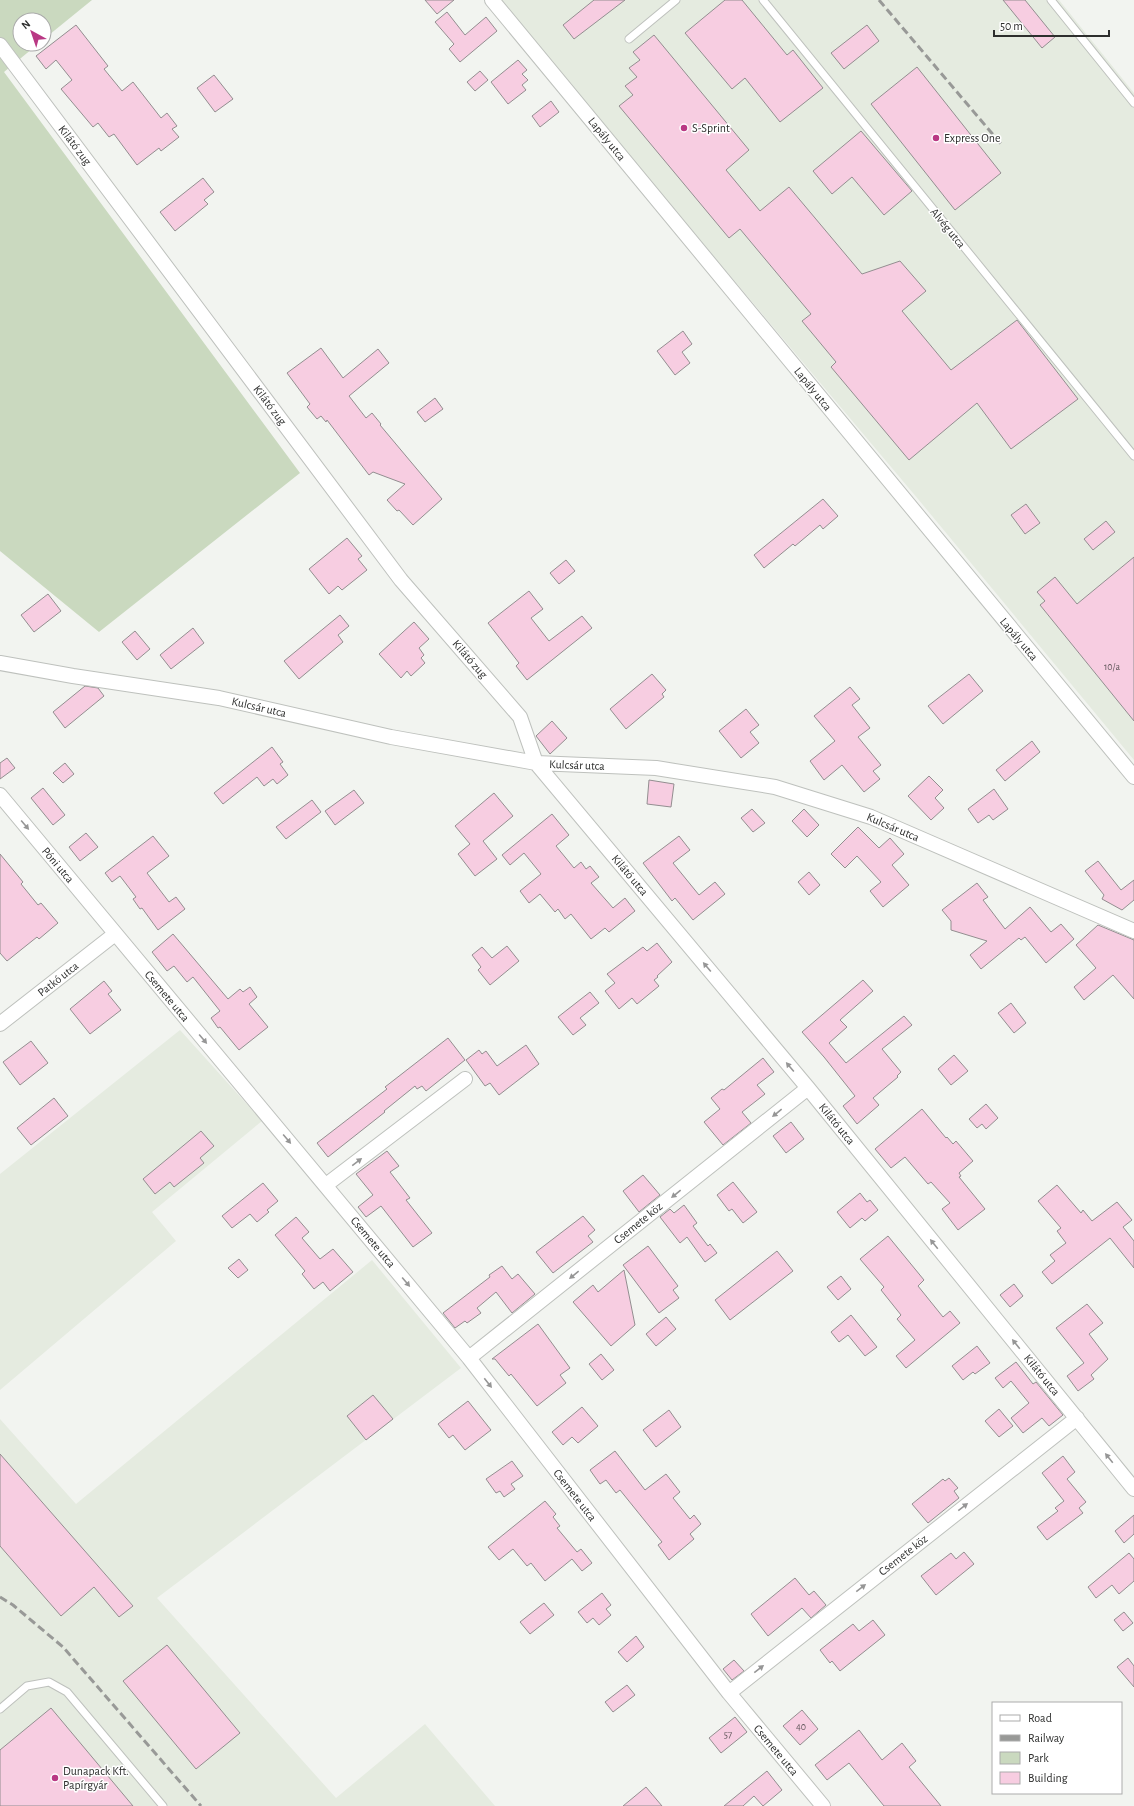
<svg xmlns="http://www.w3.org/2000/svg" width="1134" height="1806" viewBox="0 0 1134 1806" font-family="'Alegreya Sans',sans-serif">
  <rect width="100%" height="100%" fill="#f2f4f0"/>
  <path fill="#e5ebe0" d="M498 0H1059L1134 93V760L918 499Z
    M180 1030 262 1121 152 1212 176 1241 0 1390V1174Z
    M372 1260 461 1368 157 1598 336 1798 425 1724 495 1806H0V1419L76 1504Z"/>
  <path fill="#cad9bf" d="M0 0H92L44 39V20H20V44H38L4 72 300 473 99 632 0 551Z"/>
  <path fill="#f7cde1" stroke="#938e90" d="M425 0H454L437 14Z
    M594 0H625L574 39 563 25Z
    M725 0H742L787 55 793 50 823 88 780 122 745 78 732 89 685 33Z
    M1003 0H1025L1055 37 1042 48Z
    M447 12 465 35 486 17 497 31 460 62 449 49 454 44 435 22Z
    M76 25 108 66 104 69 122 91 133 82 161 118 167 113 177 126 172 129 179 137 161 151 159 148 137 165 114 134 109 137 98 123 93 127 61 89 72 80 56 60 46 69 36 56Z
    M867 25 879 41 844 69 831 53Z
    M654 35 749 150 726 170 760 211 789 187 862 274 900 261 926 291 902 311 951 370 1017 320 1078 399 1011 449 977 403 909 460 831 367 836 362 802 321 811 314 740 229 729 238 619 106 633 95 625 86 637 77 629 68 640 60 633 52Z
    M518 60 527 70 522 74 528 80 522 85 526 90 508 104 491 82Z
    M917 67 1001 173 955 210 871 104Z
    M480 71 488 80 475 91 467 82Z
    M214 75 233 99 215 112 197 88Z
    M551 101 559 112 540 127 532 116Z
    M861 131 912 191 884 215 852 177 832 194 813 171Z
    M203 178 214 192 204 200 208 204 175 231 160 212Z
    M683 331 692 344 682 352 690 363 675 375 657 351Z
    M321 348 343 378 378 349 389 363 349 396 366 418 372 413 381 424 380 425 442 499 413 525 399 510 397 511 387 500 405 484 373 472 369 475 327 420 326 422 321 416 317 419 307 407 310 404 287 373Z
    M435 398 443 409 425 422 417 412Z
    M823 499 838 516 823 529 820 525 795 546 793 544 764 568 754 555Z
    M1026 504 1040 523 1025 534 1011 515Z
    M1106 521 1115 532 1093 550 1084 539Z
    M347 538 362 556 358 559 367 570 342 590 338 586 329 594 309 569Z
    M1134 557V721L1040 605 1045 601 1037 592 1055 577 1077 604Z
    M566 560 575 571 559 584 550 573Z
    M529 591 543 609 531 618 549 641 582 616 592 628 527 680 516 666 519 663 488 623Z
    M48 594 61 611 34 632 21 615Z
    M340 615 349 626 338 635 343 642 299 679 284 661Z
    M414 622 429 639 419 648 424 655 421 658 425 663 411 676 407 671 401 678 379 654Z
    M193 628 204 643 171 669 160 655Z
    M135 631 150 649 137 660 122 642Z
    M652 674 666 690 662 694 664 697 626 729 610 709Z
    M969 674 983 691 943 724 928 706Z
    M85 686 98 688 104 696 65 728 53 712Z
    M850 687 860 699 852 705 870 728 858 737 881 765 873 771 880 779 864 792 842 765 824 780 810 761 835 741 814 716Z
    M746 709 759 725 750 732 759 743 741 758 719 731Z
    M552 721 567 738 550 754 536 736Z
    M1032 741 1040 752 1005 781 996 770Z
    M272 747 283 762 280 764 288 775 277 784 273 779 264 786 257 777 223 804 214 793Z
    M7 758 15 768 0 779V763Z
    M65 763 74 774 63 783 53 773Z
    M929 776 943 790 935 798 944 808 931 820 908 796Z
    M649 780 674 784 671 807 647 804Z
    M43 788 65 815 53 825 31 798Z
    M994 789 1008 809 993 820 989 815 978 823 968 809Z
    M354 790 364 803 335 825 325 811Z
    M494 793 513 816 483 841 497 859 475 876 458 854 470 844 455 826Z
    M312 800 321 812 286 839 276 827Z
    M752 809 765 823 753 832 741 818Z
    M804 809 819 825 807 837 792 821Z
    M552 814 569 835 556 846 574 868 581 862 586 869 590 866 599 877 591 883 613 908 625 898 635 911 609 932 605 928 591 939 571 914 565 919 558 909 555 912 540 894 529 903 520 891 541 874 524 853 510 865 502 855Z
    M858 827 879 848 890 838 904 854 892 865 909 885 883 907 870 891 881 882 857 856 845 868 831 854Z
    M86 833 98 847 80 861 69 847Z
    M153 836 169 856 147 873 169 902 176 897 185 909 158 930 142 908 140 909 133 899 136 897 120 876 112 882 105 873Z
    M679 836 690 850 673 863 699 895 715 882 725 894 693 920 675 898 672 901 643 863Z
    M0 854 23 882 21 884 38 905 41 903 58 923 39 939 37 937 7 961 0 953Z
    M1098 861 1121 890 1134 880V900L1122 910 1102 899 1104 895 1085 871Z
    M809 872 820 885 809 895 798 882Z
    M977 883 988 897 983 900 1005 929 1030 907 1051 932 1061 924 1074 939 1046 963 1025 937 1021 940 1019 938 981 969 970 955 987 941 951 930V921L942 910Z
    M1098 925 1134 940V999L1113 975 1084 1000 1074 987 1096 968 1076 945Z
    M173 934 228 999 240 989 243 992 250 987 257 997 249 1004 268 1027 239 1050 220 1027 218 1028 211 1018 220 1011 193 977 187 982 174 966 167 971 152 952Z
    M657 943 672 962 657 976 658 977 654 980 659 986 637 1004 632 998 619 1009 605 991 615 983 607 974 643 947 647 951Z
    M507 946 519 961 490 985 478 970 481 967 472 955 482 947 492 958Z
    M863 980 873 991 840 1020 847 1027 829 1043 846 1063 904 1016 912 1025 882 1049 901 1072 897 1076 898 1077 873 1098 879 1105 857 1124 843 1106 855 1096 824 1057 802 1032Z
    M104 981 112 991 108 994 121 1010 90 1034 70 1009Z
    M590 992 599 1003 580 1018 586 1025 573 1035 558 1017Z
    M1011 1003 1026 1023 1014 1033 998 1013Z
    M448 1038 465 1060 426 1091 422 1086 417 1089 415 1086 384 1111 385 1112 328 1157 317 1143 387 1089 385 1087Z
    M31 1041 48 1063 20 1085 3 1062Z
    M526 1045 539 1064 499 1095 490 1083 485 1086 466 1060 479 1050 482 1054 486 1051 497 1066Z
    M954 1055 968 1071 951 1085 938 1069Z
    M763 1058 774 1072 757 1085 765 1094 742 1112 751 1123 723 1145 704 1122 720 1109 711 1098 722 1089 724 1090Z
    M54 1098 68 1116 31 1145 17 1128Z
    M986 1104 998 1118 986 1129 982 1124 977 1128 969 1119Z
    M922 1109 946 1138 947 1137 953 1144 956 1141 973 1161 959 1173 961 1176 959 1177 985 1209 958 1230 942 1209 950 1203 931 1182 928 1184 905 1157 891 1168 875 1149Z
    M791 1122 804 1139 786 1153 773 1136Z
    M201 1131 214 1146 200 1158 204 1163 174 1187 170 1182 155 1194 143 1179Z
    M387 1151 399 1166 390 1172 410 1198 406 1200 432 1233 413 1247 381 1206 366 1217 358 1207 373 1195 356 1174Z
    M643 1175 660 1195 639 1212 623 1191Z
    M733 1182 757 1212 743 1223 732 1209 729 1211 717 1195Z
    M263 1183 278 1201 267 1210 269 1212 257 1222 250 1214 232 1228 222 1216Z
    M1057 1185 1081 1213 1083 1210 1092 1221 1117 1202 1132 1220 1123 1227 1134 1241V1268L1110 1238 1052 1284 1042 1272 1055 1261 1050 1255 1066 1243 1057 1231 1061 1228 1038 1201Z
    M860 1193 867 1202 870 1200 878 1210 865 1221 862 1218 850 1228 837 1212Z
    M684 1205 697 1223 693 1226 708 1246 710 1244 717 1253 705 1262 687 1237 680 1243 660 1217 670 1209 674 1213Z
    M583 1216 595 1230 588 1236 593 1242 553 1273 536 1252Z
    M296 1217 309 1232 302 1238 320 1259 333 1249 353 1272 330 1291 323 1282 314 1289 302 1274 305 1271 275 1235Z
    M888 1236 924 1280 918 1286 943 1317 950 1311 960 1323 906 1368 896 1356 915 1340 897 1319 901 1315 881 1290 884 1287 860 1259Z
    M648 1246 678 1286 673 1290 679 1298 659 1313 623 1265Z
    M777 1251 793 1271 730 1320 715 1300Z
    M239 1259 248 1270 238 1278 228 1268Z
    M502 1266 512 1279 518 1274 535 1294 512 1313 496 1292 477 1308 481 1313 467 1323 465 1321 455 1328 443 1313 490 1277 489 1275Z
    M624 1270 635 1325 611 1346 573 1302 593 1285 598 1292Z
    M841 1276 851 1289 838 1300 827 1287Z
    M1014 1284 1023 1296 1010 1307 1000 1295Z
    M1087 1304 1103 1323 1089 1334 1108 1359 1091 1375 1094 1379 1078 1391 1067 1376 1084 1363 1056 1328Z
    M851 1315 877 1347 865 1356 848 1335 839 1342 831 1332Z
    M666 1317 676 1329 656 1346 646 1334Z
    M538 1324 570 1368 560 1375 566 1383 537 1406 511 1374 509 1376 495 1359H492Z
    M977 1346 990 1363 975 1374 973 1372 963 1380 952 1366Z
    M601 1354 614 1370 602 1380 589 1364Z
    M1016 1362 1033 1384 1036 1382 1063 1415 1049 1426 1042 1418 1023 1433 1011 1418 1029 1403 1011 1381 1003 1388 995 1378Z
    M373 1395 393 1419 366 1440 347 1416Z
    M468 1401 491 1430 465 1450 453 1435 449 1438 438 1424Z
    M582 1407 598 1426 578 1443 572 1437 563 1445 552 1432Z
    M999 1409 1013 1426 999 1437 985 1421Z
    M669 1410 681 1427 656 1447 643 1430Z
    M615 1451 645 1490 666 1474 680 1492 673 1498 690 1519 694 1515 701 1524 690 1534 694 1539 669 1560 658 1545 662 1542 620 1490 616 1493 606 1480 600 1484 590 1470Z
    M0 1454 133 1606 119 1617 94 1587 61 1616 0 1546Z
    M1063 1456 1075 1472 1067 1479 1086 1502 1079 1508 1083 1513 1047 1540 1037 1527 1058 1511 1055 1508 1064 1501 1042 1473Z
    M512 1461 523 1476 511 1484 515 1489 504 1497 500 1491 496 1493 486 1479Z
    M949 1478 958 1488 954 1491 959 1498 928 1523 912 1504 943 1479 945 1481Z
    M545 1501 556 1514 553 1517 560 1526 557 1528 577 1552 581 1549 592 1563 582 1571 572 1559 545 1581 531 1563 527 1566 513 1549 499 1560 488 1547Z
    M1134 1515V1534L1124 1543 1115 1531Z
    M964 1552 974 1564 936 1595 921 1576 951 1553 956 1559Z
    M1129 1553 1134 1559V1581L1119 1594 1112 1585 1096 1598 1088 1587Z
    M795 1578 809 1595 814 1591 826 1605 811 1618 802 1608 768 1636 751 1614Z
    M602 1593 611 1605 606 1609 611 1615 599 1625 593 1618 587 1623 578 1612Z
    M544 1603 554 1615 530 1634 520 1622Z
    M1124 1612 1133 1623 1123 1631 1114 1620Z
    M873 1620 885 1635 840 1671 832 1661 830 1663 820 1650 853 1624 859 1631Z
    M636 1636 644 1647 627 1662 618 1652Z
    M167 1645 240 1733 196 1769 123 1681Z
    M1128 1658 1134 1666V1687L1117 1667Z
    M734 1660 744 1671 732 1680 723 1669Z
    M627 1685 635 1695 613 1712 605 1702Z
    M51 1708 133 1806H0V1750Z
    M802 1710 818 1729 800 1745 783 1726Z
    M735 1717 747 1732 721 1753 709 1738Z
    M859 1730 882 1760 902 1743 916 1761 909 1767 941 1806H884L849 1763 827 1780 815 1765Z
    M767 1771 782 1790 763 1806 754 1796 743 1806H724Z
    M646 1787 662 1806H623Z"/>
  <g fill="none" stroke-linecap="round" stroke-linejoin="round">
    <defs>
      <path id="service" d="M763 0 1134 456
        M1051 0 1134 103
        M629 39 676 0
        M0 1709 27 1686 49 1682 67 1692 163 1806"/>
      <path id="minor" d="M492 0 1134 777
        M0 45 401 580 520 717 536 763 808 1088 1134 1489
        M0 663 73 676 219 698 391 737 536 763 656 768 775 787 871 817 1134 931
        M0 795 469 1358 729 1693 823 1806
        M0 1024 115 934
        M326 1185 465 1079
        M469 1358 808 1088
        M729 1693 1077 1418"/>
    </defs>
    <use href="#service" stroke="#bec1bd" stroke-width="9"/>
    <use href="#minor" stroke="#bec1bd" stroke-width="16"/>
    <use href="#service" stroke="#fff" stroke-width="7"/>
    <use href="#minor" stroke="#fff" stroke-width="14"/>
    <path stroke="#989997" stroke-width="3" stroke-dasharray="8 4" stroke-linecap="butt" d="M879 0 1001 144
      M0 1597 13 1605 63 1647 201 1806"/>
  </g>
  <defs><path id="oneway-solid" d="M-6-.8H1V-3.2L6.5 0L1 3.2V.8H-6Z"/></defs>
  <g fill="#969696">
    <use href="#oneway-solid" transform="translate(25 825) rotate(50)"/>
    <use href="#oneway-solid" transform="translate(707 967) rotate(-130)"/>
    <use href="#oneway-solid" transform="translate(203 1039) rotate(50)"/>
    <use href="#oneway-solid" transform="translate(790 1067) rotate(-130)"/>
    <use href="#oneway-solid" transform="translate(777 1113) rotate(141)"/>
    <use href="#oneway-solid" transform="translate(287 1139) rotate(50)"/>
    <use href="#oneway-solid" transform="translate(357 1162) rotate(-37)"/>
    <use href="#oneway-solid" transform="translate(676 1194) rotate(141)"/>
    <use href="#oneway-solid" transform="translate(934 1244) rotate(-129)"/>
    <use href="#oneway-solid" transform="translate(574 1275) rotate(141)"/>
    <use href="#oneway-solid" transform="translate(406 1282) rotate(50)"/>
    <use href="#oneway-solid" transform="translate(1016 1344) rotate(-129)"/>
    <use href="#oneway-solid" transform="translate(488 1383) rotate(52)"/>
    <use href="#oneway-solid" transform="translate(1109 1458) rotate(-129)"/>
    <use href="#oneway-solid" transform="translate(963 1507) rotate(-38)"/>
    <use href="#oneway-solid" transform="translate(861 1588) rotate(-38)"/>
    <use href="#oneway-solid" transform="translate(759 1669) rotate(-38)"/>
  </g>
  <g fill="#b93884" stroke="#fff" stroke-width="1.5">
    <circle cx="684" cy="128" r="4"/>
    <circle cx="936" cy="138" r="4"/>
    <circle cx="55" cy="1778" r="4"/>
  </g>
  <g text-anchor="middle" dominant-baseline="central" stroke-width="3" stroke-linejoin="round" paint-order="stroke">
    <g font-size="10" fill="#60565a">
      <text x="1112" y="667">10/a</text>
      <text x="801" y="1727">40</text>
      <text x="728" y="1735">57</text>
    </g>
    <g font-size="12" fill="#2d2e2d" stroke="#fff" text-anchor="start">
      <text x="692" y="128">S-Sprint</text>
      <text x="944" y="138">Express One</text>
      <text x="63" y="1771">Dunapack Kft.<tspan x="63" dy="14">Papírgyár</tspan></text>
    </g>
    <g font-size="12" fill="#2d2e2d" stroke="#fff">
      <text transform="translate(607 139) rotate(51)">Lapály utca</text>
      <text transform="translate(75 145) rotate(53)">Kilátó zug</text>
      <text transform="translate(948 228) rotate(51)">Alvég utca</text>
      <text transform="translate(813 389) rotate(51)">Lapály utca</text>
      <text transform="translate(270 405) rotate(53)">Kilátó zug</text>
      <text transform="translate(1019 639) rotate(50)">Lapály utca</text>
      <text transform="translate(470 659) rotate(49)">Kilátó zug</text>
      <text transform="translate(259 707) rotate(13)">Kulcsár utca</text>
      <text transform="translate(577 765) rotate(2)">Kulcsár utca</text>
      <text transform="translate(893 827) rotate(23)">Kulcsár utca</text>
      <text transform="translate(58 865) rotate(50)">Póni utca</text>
      <text transform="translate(630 875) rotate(50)">Kilátó utca</text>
      <text transform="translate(58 979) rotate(-38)">Patkó utca</text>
      <text transform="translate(167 996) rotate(50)">Csemete utca</text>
      <text transform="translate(837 1124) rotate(51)">Kilátó utca</text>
      <text transform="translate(638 1223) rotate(-39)">Csemete köz</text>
      <text transform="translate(373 1242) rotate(50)">Csemete utca</text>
      <text transform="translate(1042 1375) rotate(51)">Kilátó utca</text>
      <text transform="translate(575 1495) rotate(52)">Csemete utca</text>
      <text transform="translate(903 1555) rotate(-38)">Csemete köz</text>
      <text transform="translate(776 1750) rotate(50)">Csemete utca</text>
    </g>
  </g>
  <rect x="992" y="1702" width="130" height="92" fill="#ffffff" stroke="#ababab"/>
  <rect x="1000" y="1715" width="20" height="6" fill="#ffffff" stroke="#ababab"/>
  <text x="1028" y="1722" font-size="12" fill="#2d2e2d">Road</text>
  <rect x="1000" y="1735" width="20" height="6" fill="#989997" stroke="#ababab"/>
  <text x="1028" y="1742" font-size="12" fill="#2d2e2d">Railway</text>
  <rect x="1000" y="1752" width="20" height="12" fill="#cad9bf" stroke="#ababab"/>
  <text x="1028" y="1762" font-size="12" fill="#2d2e2d">Park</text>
  <rect x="1000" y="1772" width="20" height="12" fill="#f7cde1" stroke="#ababab"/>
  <text x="1028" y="1782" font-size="12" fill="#2d2e2d">Building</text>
  <g transform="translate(32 32) rotate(320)"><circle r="19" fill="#ffffff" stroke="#ababab"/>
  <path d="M0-3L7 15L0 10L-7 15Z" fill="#b93884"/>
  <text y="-6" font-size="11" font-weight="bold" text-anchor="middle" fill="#2d2e2d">N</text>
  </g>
  <path d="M994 30v6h115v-6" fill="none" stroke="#2d2e2d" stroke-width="2"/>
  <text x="1000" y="30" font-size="12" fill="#2d2e2d" stroke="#ffffff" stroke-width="3" paint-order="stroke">50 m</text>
</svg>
